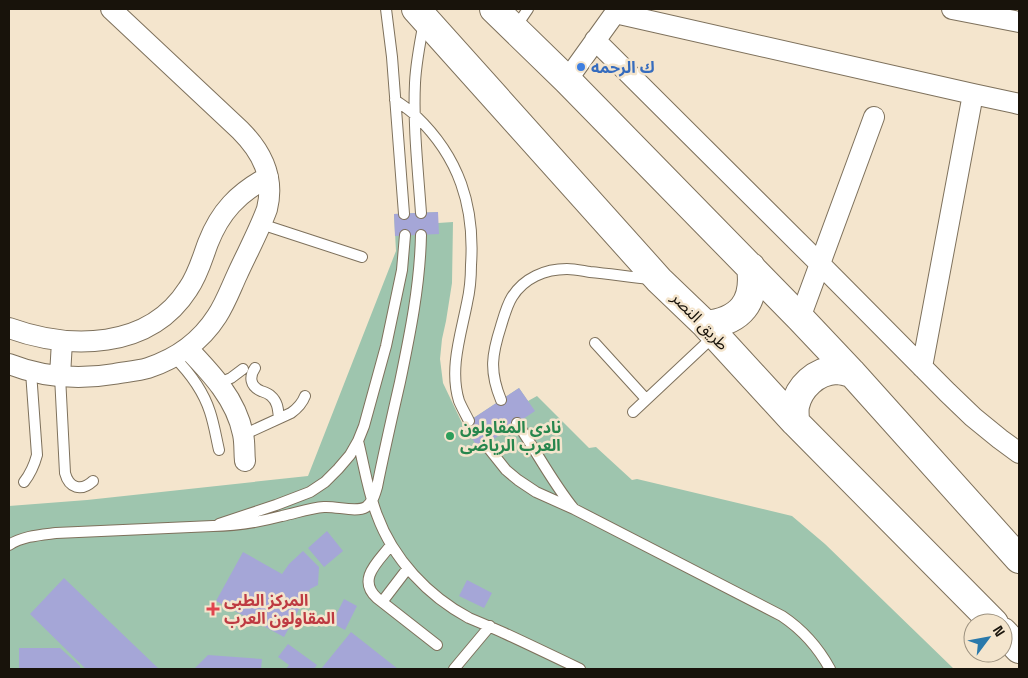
<svg xmlns="http://www.w3.org/2000/svg" width="1028" height="678" viewBox="0 0 1028 678" font-family="'Space Grotesk','Noto Sans Arabic',sans-serif">
  <rect width="100%" height="100%" fill="#f4e5cd"/>
  <path fill="#9ec5ae" d="M438 212V223L453 222 452 283 446 321 442 339 440 359 443 383 463 425 519 388 528 401 537 396 589 448 596 447 632 480 637 479 792 516 825 544 954 669H9V506L87 500 308 476 396 251 394 214Z"/>
  <path fill="#a5a6d7" d="M438 212 439 234 395 236 394 214Z
    M519 388 535 411 479 449 463 425Z
    M327 531 343 551 324 567 308 548Z
    M303 551 319 567 318 585 310 589 284 637 216 601 243 552 282 574 289 564Z
    M64 578 159 669H86L30 614Z
    M467 580 492 593 484 608 459 596Z
    M344 599 357 606 345 630 332 623Z
    M351 632 398 669H321Z
    M288 644 317 665 314 669H286L289 665 278 657Z
    M19 648H60L80 666V669H19Z
    M208 655 262 659 261 669H194Z"/>
  <g fill="none" stroke-linecap="round" stroke-linejoin="round">
    <defs>
      <path id="service" d="M386 9 392 57 404 214
        M515 28 528 9
        M395 100C402 105 410 110 416 116 459 157 475 206 471 265 471 277 470 290 467 303 461 334 449 369 459 401 462 408 466 415 469 421
        M421 213C418 170 413 126 415 83 416 62 420 42 424 22
        M261 224 362 257
        M595 343 646 399
        M174 357C190 373 203 390 210 412 214 424 216 437 219 450
        M255 368C249 377 250 386 261 391 264 392 268 393 271 396 278 402 278 410 279 418
        M60 376 65 473C69 488 81 492 93 481
        M219 383 231 378 243 369
        M501 400C489 371 492 354 501 326 504 316 507 305 512 297 524 278 545 269 567 269 575 269 583 271 590 272 610 274 631 277 651 279
        M633 412 714 336
        M517 423C537 452 552 482 574 509
        M243 435 291 413C298 408 302 404 305 396
        M358 441C364 465 368 492 377 515 393 559 428 596 469 618 481 623 493 628 504 633 530 645 555 657 580 669
        M486 445 506 470 518 480 536 492 574 509 782 616C803 630 818 647 830 669
        M24 482C31 473 34 466 37 455L31 372
        M219 524 276 505 310 492 325 482 338 469 350 455 358 441 364 426 386 346 402 270 405 235
        M9 545C23 536 40 535 56 533L213 526C237 526 259 522 282 516 296 513 310 508 324 507 337 506 356 513 366 507 373 502 375 494 377 487 384 452 392 417 400 382 410 334 420 285 421 235
        M391 545C379 561 356 579 377 598L437 645
        M382 602 408 568
        M454 669 490 626"/>
      <path id="minor" d="M952 9 1019 22
        M615 13 973 94 1015 103 1019 104
        M595 40 820 264 947 392 973 417 1000 439 1019 453
        M567 80 618 9
        M800 318 874 117
        M9 328C70 350 149 350 188 289 198 275 202 259 208 243 220 212 238 193 268 177
        M188 349C211 373 236 399 243 434 245 443 244 452 245 461
        M9 364C42 377 79 380 114 374 125 372 138 371 148 368 176 359 201 341 217 316 225 304 231 288 237 275 247 253 259 231 267 209 275 177 262 152 240 130L111 9
        M922 367 973 94
        M60 376 62 341"/>
      <path id="trunk" d="M416 9 659 280 706 325 795 422 994 623
        M494 9 567 80 800 318 852 373 1019 559
        M706 325C741 321 756 302 751 267
        M795 422C795 417 794 411 795 406 799 387 816 371 836 370 841 370 847 372 852 373
        M1003 632 1019 649"/>
    </defs>
    <use href="#service" stroke="#7e715c" stroke-width="12"/>
    <use href="#minor" stroke="#7e715c" stroke-width="22"/>
    <use href="#trunk" stroke="#7e715c" stroke-width="30"/>
    <use href="#service" stroke="#fff" stroke-width="10"/>
    <use href="#minor" stroke="#fff" stroke-width="20"/>
    <use href="#trunk" stroke="#fff" stroke-width="28"/>
  </g>
  <circle fill="#3f7fe0" stroke="#f4e5cd" stroke-width="2" cx="581" cy="67" r="5"/>
  <circle fill="#2e9e5b" stroke="#f4e5cd" stroke-width="2" cx="450" cy="436" r="5"/>
  <path fill="#e0444e" stroke="#f4e5cd" stroke-width="2" d="M210.5 601.5h5v5h5v5h-5v5h-5v-5h-5v-5h5z"/>
  <g text-anchor="middle" dominant-baseline="central" stroke-width="5" stroke-linejoin="round" paint-order="stroke">
    <g font-size="16" font-weight="bold" fill="#366cbe" stroke="#f4e5cd" text-anchor="start">
      <text x="591" y="67">ك الرحمه</text>
    </g>
    <g font-size="16" fill="#18130b" stroke="#f4e5cd">
      <text transform="translate(700 321) rotate(46)">طريق النصر</text>
    </g>
    <g font-size="16" font-weight="bold" fill="#27864d" stroke="#f4e5cd" text-anchor="start">
      <text x="460" y="427">نادى المقاولون<tspan x="460" dy="18">العرب الرياضى</tspan></text>
    </g>
    <g font-size="16" font-weight="bold" fill="#be3a42" stroke="#f4e5cd" text-anchor="start">
      <text x="224" y="600">المركز الطبى<tspan x="224" dy="18">المقاولون العرب</tspan></text>
    </g>
  </g>
  <rect width="1028" height="678" fill="none" stroke="#18130b" stroke-width="20"/>
  <g transform="translate(988 638) rotate(58)"><circle r="24" fill="#f4e5cd" stroke="#9c917f"/>
  <path d="M0-4L9 19L0 12L-9 19Z" fill="#2a79ab"/>
  <text y="-8" font-size="14" font-weight="bold" text-anchor="middle" fill="#18130b">N</text>
  </g>
</svg>
